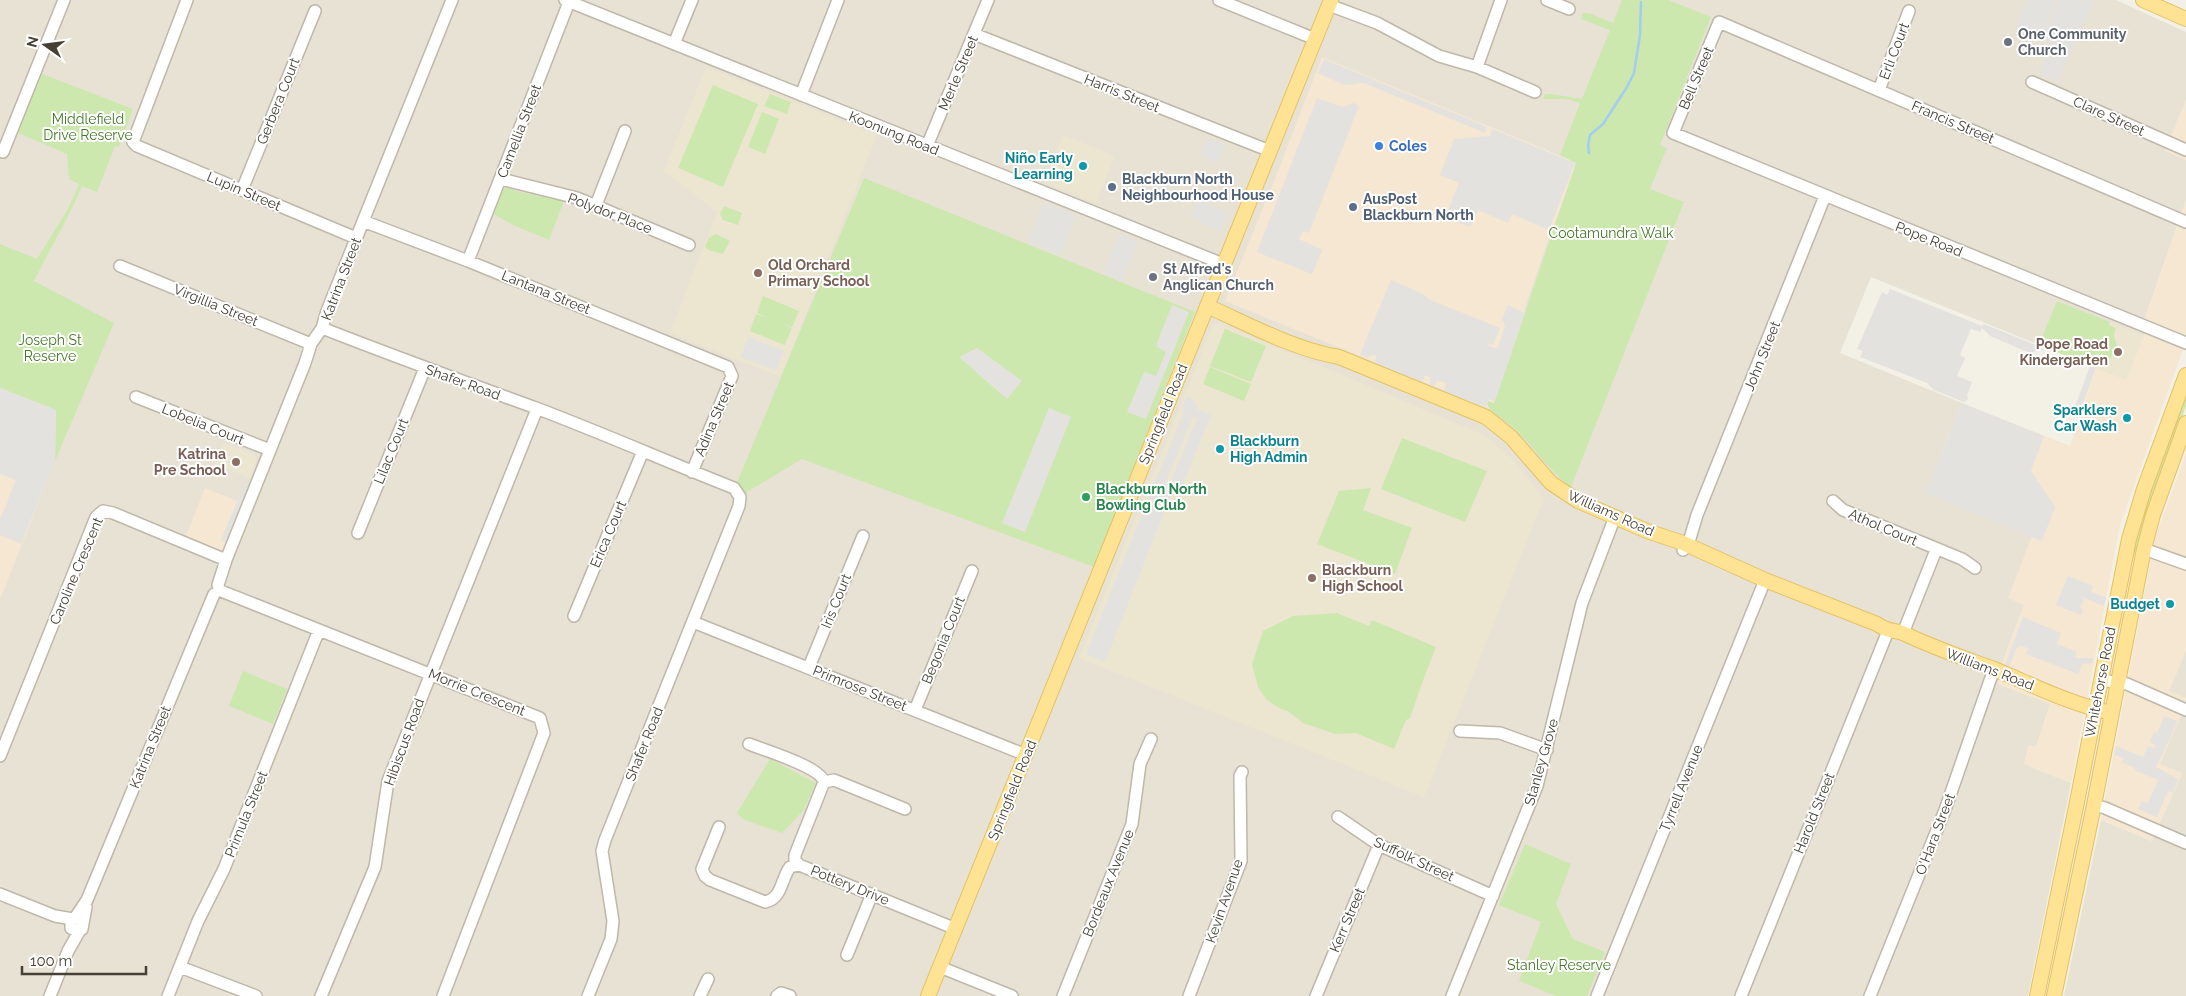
<svg xmlns="http://www.w3.org/2000/svg" width="2186" height="996" viewBox="0 0 2186 996" font-family="Raleway,sans-serif">
  <rect width="100%" height="100%" fill="#f3f0e6"/>
  <path fill="#e7e2d4" d="M0 0H2116L2186 32V100L2165 151 2186 160V200L2145 318 2144 336 2126 380 1871 277 1840 353 1962 403 1925 493 2032 536 2009 598 2024 605 2001 666 2050 704 2036 747 2029 745 2024 764 2071 783 2028 996H0Z
    M2186 650V698L2169 691Z
    M2186 704V996H2064L2101 820 2152 841 2182 773 2159 764Z"/>
  <path fill="#f5e7d1" d="M1322 57 1578 163 1551 232 1524 310 1528 311 1495 411 1225 301 1276 176Z
    M2186 100V160L2165 151Z
    M2186 200V341L2120 525 2071 783 2024 764 2029 745 2036 747 2050 704 1997 684 2003 667 2001 666 2024 605 2008 598 2032 536 1925 493 1962 403 2070 446 2096 368 2126 380 2144 336 2145 318Z
    M0 388 56 410 55 461 0 600Z
    M2186 453V650L2169 691 2186 698V704L2160 764 2182 773 2152 841 2101 820 2155 538Z
    M205 488 245 504 224 555 185 538Z"/>
  <path fill="#ece5d0" d="M706 67 877 135 781 377 670 333 717 212 664 171Z
    M1063 135 1115 156 1096 203 1044 182Z
    M2110 322 2144 336 2126 380 2092 366Z
    M1219 323 1484 435 1507 453 1544 498 1424 797 1079 658 1212 327Z
    M223 443 255 455 257 460 250 478 215 464Z"/>
  <path fill="#cce8af" d="M1622 0H1668L1711 17 1660 145 1667 148 1650 189 1684 202 1571 487C1547 470 1533 444 1510 425 1502 418 1492 415 1487 404L1488 401 1494 403 1576 163 1560 155 1580 103 1566 99H1543L1545 94H1551L1582 99 1610 30 1581 19 1583 13H1589L1613 23Z
    M40 73 133 109 119 147 115 146 97 192 82 186C68 220 49 250 34 281L114 323 55 461 56 410 0 388V244L37 259 68 209 79 184 69 179 67 154 16 132Z
    M713 85 758 104 723 187 678 168Z
    M770 94 791 102 787 114 764 106Z
    M762 112 779 119 765 154 748 147Z
    M864 178 1195 312 1094 567 802 459 742 495 736 485Z
    M508 187 515 191 564 201 549 240 513 225 493 214 503 189Z
    M724 206 742 213 738 225 723 220 720 214Z
    M716 234 730 241 723 254 708 250 705 246 709 238Z
    M763 296 799 311 792 327 781 323 792 328 785 345 750 331 756 314 768 318 757 313Z
    M2057 301 2110 322 2092 366 2039 345Z
    M2109 325 2116 328 2114 335 2117 346 2109 361 2101 359 2098 353Z
    M1225 329 1266 346 1251 382 1210 366Z
    M1210 367 1251 384 1244 401 1203 384Z
    M2186 391V406L2153 498 2129 572C2135 515 2166 446 2186 391Z
    M1402 438 1487 471 1465 522 1381 489Z
    M1371 488 1363 510 1412 528 1395 574 1317 544 1339 491Z
    M1337 613 1369 626 1372 620 1436 647 1422 683 1410 718 1406 720 1394 749 1356 733 1335 734 1303 723 1288 711 1279 708 1266 699 1258 687 1252 664 1263 631 1293 616Z
    M243 671 287 689 273 724 229 706Z
    M770 759 816 783 803 811 782 833 742 819 737 813Z
    M1525 844 1571 864 1556 904 1573 939 1605 952 1587 996H1556L1519 981 1541 922 1499 905Z"/>
  <path fill="#e4e2de" fill-rule="evenodd" d="M2028 0H2057L2046 25 2040 24 2047 27 2060 0H2094L2057 82 2039 74 2047 56 2052 59 2058 46 2016 27Z
    M1324 59 1487 127 1485 133 1364 83 1344 85 1318 73Z
    M1317 98 1342 107 1354 103 1359 106 1309 233 1303 231 1299 239 1322 250 1312 274 1257 252Z
    M1492 129 1575 163 1549 230 1512 214 1508 223 1478 210 1470 227 1445 218 1459 183 1440 175 1454 139 1490 136Z
    M1207 138 1225 145 1217 163 1200 156Z
    M1198 200 1228 212 1220 231 1191 218Z
    M1044 202 1076 215 1060 255 1028 243Z
    M1120 233 1138 241 1121 281 1103 274Z
    M1391 280 1423 294 1430 300 1500 328 1493 345 1487 343V345L1494 348H1497L1500 341 1505 326 1502 320 1508 305 1525 313 1495 401 1488 399 1486 407 1444 391 1446 383 1437 380 1434 388 1429 386 1431 379 1430 377 1425 375 1422 383 1374 363 1377 356 1371 355 1368 358 1360 354Z
    M1890 289 1982 326 1984 324 2051 351 2041 350 2030 353 1990 336 1982 328 1980 332 1971 329 1960 355 1965 358 1957 376 1972 382 1967 395 1968 399 1964 402 1934 390 1927 383 1860 357 1863 351 1857 349 1882 292 1887 295Z
    M1172 305 1189 312 1146 419 1127 412 1144 372 1156 376 1166 352 1156 346Z
    M749 337 784 351 776 371 740 357Z
    M977 348 1022 381 1007 399 959 357Z
    M2090 366 2096 368 2078 418 2072 415Z
    M0 388 56 410 55 461 21 544 0 535V520L16 480 0 474Z
    M1187 395 1197 404V409L1211 415 1178 497 1167 492 1166 494H1159L1171 495 1105 662 1086 654 1150 494H1147L1151 484 1157 478 1183 414V405ZM1193 417 1197 418 1169 485 1166 482Z
    M1962 403 2044 436 2031 471 2055 507 2042 541 1925 493Z
    M1049 408 1071 417 1025 532 1002 523Z
    M245 483 251 485 228 543 221 540Z
    M2068 576 2093 586 2091 592 2106 598 2104 606 2079 596 2084 599 2080 608 2083 610 2081 615 2056 605Z
    M2023 617 2061 633 2057 644 2077 652 2075 658H2093L2092 663 2082 664 2078 674 2026 654 2028 648 2020 646 2016 649 2009 667 2005 665Z
    M2164 716 2178 721 2156 767 2178 779 2173 793 2168 791 2157 817 2138 809 2142 801 2148 803 2158 780 2134 770 2135 768 2122 762 2124 758 2114 755 2116 746 2143 757 2148 746 2154 749 2156 745 2150 742 2154 732 2157 733Z"/>
  <g fill="none" stroke-linecap="round" stroke-linejoin="round">
    <path stroke="#a2cef0" stroke-width="2.5" d="M1589 153 1588 146 1590 135 1603 124 1627 87 1634 73 1640 35 1641 2"/>
    <defs>
      <path id="minor" d="M187 0 133 142 137 146 356 238
        M565 0 1223 264
        M1219 0 1315 39
        M1547 0 1569 9
        M1329 5 1377 23 1439 56 1477 67 1535 92
        M974 34 1270 151
        M674 44 692 0
        M1477 67 1501 0
        M2032 82 2186 150
        M1879 90 1909 11
        M801 95 838 0
        M927 146 988 0
        M3 152 64 0
        M501 179 577 198 689 245
        M242 190 315 11
        M596 205 625 131
        M363 221 468 261 728 367 732 376 692 472
        M2186 222 1719 22 1673 133 2186 343
        M468 261 569 2
        M120 266 311 344
        M322 328C393 356 465 382 536 408 602 433 668 462 734 488L740 497 739 506 605 840 602 851 613 921 611 939 588 996
        M136 397 270 450
        M1833 501 1843 510 1962 559 1975 568
        M358 533 425 368
        M2144 549 2186 564
        M1683 550 1688 545 1697 515 1825 196
        M218 585 226 560 305 363 311 344 322 328 327 311 452 0
        M221 591 540 718 544 733 443 996
        M574 616 643 451
        M693 622 1026 755
        M1903 633 1936 550
        M809 667 863 536
        M2101 680 2127 684 2186 710
        M915 710 972 571
        M1460 731 1500 733 1547 750
        M749 744C764 750 821 767 824 782L834 780 905 809
        M0 756 96 517 103 511 113 513 226 560
        M824 782 795 855V860L799 865 956 929
        M2094 805 2105 808 2186 843
        M1338 817 1379 845 1493 896
        M719 827 702 869 705 876 710 880 765 902C782 899 781 879 790 867L799 865
        M0 894 55 916 73 919
        M75 918 87 900 214 594
        M83 923 80 919 75 918 71 922V928L77 931 82 929 86 907
        M847 955 872 894
        M180 967 256 996
        M940 967 1012 996
        M50 996 68 951 80 930
        M168 996 198 921 224 869 319 630
        M321 996 375 867 388 781 537 409
        M700 996 708 979
        M777 996 781 993 790 996
        M1063 996 1132 824 1140 764 1151 739
        M1189 996 1241 861 1240 776 1242 772
        M1316 996 1379 845
        M1452 996 1537 786 1582 603 1613 522
        M1597 996 1765 580
        M1741 996 1888 631
        M1870 996 1945 810 1994 669"/>
      <path id="major" d="M2143 0 2186 19
        M1207 306C1250 325 1293 349 1339 357L1486 417 1511 437 1551 483 1578 501 1647 531 1683 543 1765 580 1877 624C1889 633 1894 629 1905 634 1934 648 1964 658 1994 669 2033 685 2070 704 2111 713
        M928 996 1331 0
        M2037 996 2076 807 2129 539 2144 489 2186 375
        M2054 996 2094 805 2144 549 2153 515 2186 423"/>
    </defs>
    <use href="#minor" stroke="#bfb8a9" stroke-width="14"/>
    <use href="#major" stroke="#e4c163" stroke-width="16"/>
    <use href="#minor" stroke="#fff" stroke-width="11"/>
    <use href="#major" stroke="#fee394" stroke-width="14"/>
  </g>
  <g fill="#6b7280" stroke="#fff" stroke-width="2">
    <circle cx="2008" cy="42" r="5"/>
    <circle cx="1153" cy="277" r="5"/>
  </g>
  <circle fill="#3f7fe0" stroke="#fff" stroke-width="2" cx="1379" cy="146" r="5"/>
  <g fill="#0f9aa8" stroke="#fff" stroke-width="2">
    <circle cx="1083" cy="166" r="5"/>
    <circle cx="2127" cy="418" r="5"/>
    <circle cx="1220" cy="449" r="5"/>
    <circle cx="2170" cy="604" r="5"/>
  </g>
  <g fill="#5c6f8a" stroke="#fff" stroke-width="2">
    <circle cx="1112" cy="187" r="5"/>
    <circle cx="1353" cy="207" r="5"/>
  </g>
  <g fill="#8d6e63" stroke="#fff" stroke-width="2">
    <circle cx="758" cy="273" r="5"/>
    <circle cx="2118" cy="352" r="5"/>
    <circle cx="236" cy="462" r="5"/>
    <circle cx="1312" cy="578" r="5"/>
  </g>
  <circle fill="#2e9e5b" stroke="#fff" stroke-width="2" cx="1086" cy="497" r="5"/>
  <g text-anchor="middle" dominant-baseline="central" stroke-width="4" stroke-linejoin="round" paint-order="stroke">
    <g font-size="14" font-weight="bold" fill="#5b616d" stroke="#fff" text-anchor="start">
      <text x="2018" y="34">One Community<tspan x="2018" dy="16">Church</tspan></text>
      <text x="1163" y="269">St Alfred's<tspan x="1163" dy="16">Anglican Church</tspan></text>
    </g>
    <g font-size="14" fill="#464035" stroke="#fff">
      <text transform="translate(1894 51) rotate(-69)">Erli Court</text>
      <text transform="translate(958 73) rotate(-67)">Merle Street</text>
      <text transform="translate(1696 78) rotate(-67)">Bell Street</text>
      <text transform="translate(1122 93) rotate(22)">Harris Street</text>
      <text transform="translate(278 101) rotate(-68)">Gerbera Court</text>
      <text transform="translate(2109 116) rotate(24)">Clare Street</text>
      <text transform="translate(1953 122) rotate(23)">Francis Street</text>
      <text transform="translate(519 131) rotate(-69)">Camellia Street</text>
      <text transform="translate(894 133) rotate(22)">Koonung Road</text>
      <text transform="translate(244 191) rotate(23)">Lupin Street</text>
      <text transform="translate(610 213) rotate(21)">Polydor Place</text>
      <text transform="translate(1929 239) rotate(22)">Pope Road</text>
      <text transform="translate(341 279) rotate(-69)">Katrina Street</text>
      <text transform="translate(546 292) rotate(22)">Lantana Street</text>
      <text transform="translate(216 305) rotate(22)">Virgillia Street</text>
      <text transform="translate(1762 356) rotate(-68)">John Street</text>
      <text transform="translate(463 382) rotate(20)">Shafer Road</text>
      <text transform="translate(1163 414) rotate(-68)">Springfield Road</text>
      <text transform="translate(714 419) rotate(-67)">Adina Street</text>
      <text transform="translate(203 424) rotate(22)">Lobelia Court</text>
      <text transform="translate(391 451) rotate(-68)">Lilac Court</text>
      <text transform="translate(1611 513) rotate(24)">Williams Road</text>
      <text transform="translate(1883 527) rotate(23)">Athol Court</text>
      <text transform="translate(608 534) rotate(-67)">Erica Court</text>
      <text transform="translate(76 571) rotate(-67)">Caroline Crescent</text>
      <text transform="translate(836 601) rotate(-68)">Iris Court</text>
      <text transform="translate(943 640) rotate(-68)">Begonia Court</text>
      <text transform="translate(1990 669) rotate(21)">Williams Road</text>
      <text transform="translate(2100 682) rotate(-79)">Whitehorse Road</text>
      <text transform="translate(860 688) rotate(22)">Primrose Street</text>
      <text transform="translate(477 692) rotate(22)">Morrie Crescent</text>
      <text transform="translate(404 742) rotate(-70)">Hibiscus Road</text>
      <text transform="translate(644 744) rotate(-68)">Shafer Road</text>
      <text transform="translate(150 747) rotate(-68)">Katrina Street</text>
      <text transform="translate(1541 762) rotate(-74)">Stanley Grove</text>
      <text transform="translate(1681 788) rotate(-68)">Tyrrell Avenue</text>
      <text transform="translate(1012 790) rotate(-68)">Springfield Road</text>
      <text transform="translate(1814 813) rotate(-68)">Harold Street</text>
      <text transform="translate(246 814) rotate(-68)">Primula Street</text>
      <text transform="translate(1935 834) rotate(-69)">O'Hara Street</text>
      <text transform="translate(1414 859) rotate(25)">Suffolk Street</text>
      <text transform="translate(1108 883) rotate(-68)">Bordeaux Avenue</text>
      <text transform="translate(850 885) rotate(22)">Pottery Drive</text>
      <text transform="translate(1224 901) rotate(-71)">Kevin Avenue</text>
      <text transform="translate(1347 920) rotate(-67)">Kerr Street</text>
    </g>
    <g font-size="14" fill="#447828" stroke="#fff">
      <text x="88" y="119">Middlefield<tspan x="88" dy="16">Drive Reserve</tspan></text>
      <text x="1611" y="233">Cootamundra Walk</text>
      <text x="50" y="340">Joseph St<tspan x="50" dy="16">Reserve</tspan></text>
      <text x="1559" y="965">Stanley Reserve</text>
    </g>
    <g font-size="14" font-weight="bold" fill="#366cbe" stroke="#fff" text-anchor="start">
      <text x="1389" y="146">Coles</text>
    </g>
    <g font-size="14" font-weight="bold" fill="#0d838f" stroke="#fff" text-anchor="end">
      <text x="1073" y="158">Niño Early<tspan x="1073" dy="16">Learning</tspan></text>
      <text x="2117" y="410">Sparklers<tspan x="2117" dy="16">Car Wash</tspan></text>
      <text x="1230" y="441" text-anchor="start">Blackburn<tspan x="1230" dy="16">High Admin</tspan></text>
      <text x="2160" y="604">Budget</text>
    </g>
    <g font-size="14" font-weight="bold" fill="#4e5e75" stroke="#fff" text-anchor="start">
      <text x="1122" y="179">Blackburn North<tspan x="1122" dy="16">Neighbourhood House</tspan></text>
      <text x="1363" y="199">AusPost<tspan x="1363" dy="16">Blackburn North</tspan></text>
    </g>
    <g font-size="14" font-weight="bold" fill="#785e54" stroke="#fff" text-anchor="start">
      <text x="768" y="265">Old Orchard<tspan x="768" dy="16">Primary School</tspan></text>
      <text x="2108" y="344" text-anchor="end">Pope Road<tspan x="2108" dy="16">Kindergarten</tspan></text>
      <text x="226" y="454" text-anchor="end">Katrina<tspan x="226" dy="16">Pre School</tspan></text>
      <text x="1322" y="570">Blackburn<tspan x="1322" dy="16">High School</tspan></text>
    </g>
    <g font-size="14" font-weight="bold" fill="#27864d" stroke="#fff" text-anchor="start">
      <text x="1096" y="489">Blackburn North<tspan x="1096" dy="16">Bowling Club</tspan></text>
    </g>
  </g>
  <g transform="translate(45 45) rotate(284)" stroke="#ffffff" stroke-width="4" paint-order="stroke">
  <path d="M0-4L9 19L0 12L-9 19Z" fill="#464035"/>
  <text y="-8" font-size="14" font-weight="bold" text-anchor="middle" fill="#464035">N</text>
  </g>
  <path d="M22 966v8h124v-8" fill="none" stroke="#464035" stroke-width="2.5"/>
  <text x="30" y="966" font-size="15" fill="#464035" stroke="#ffffff" stroke-width="4" paint-order="stroke">100 m</text>
</svg>
